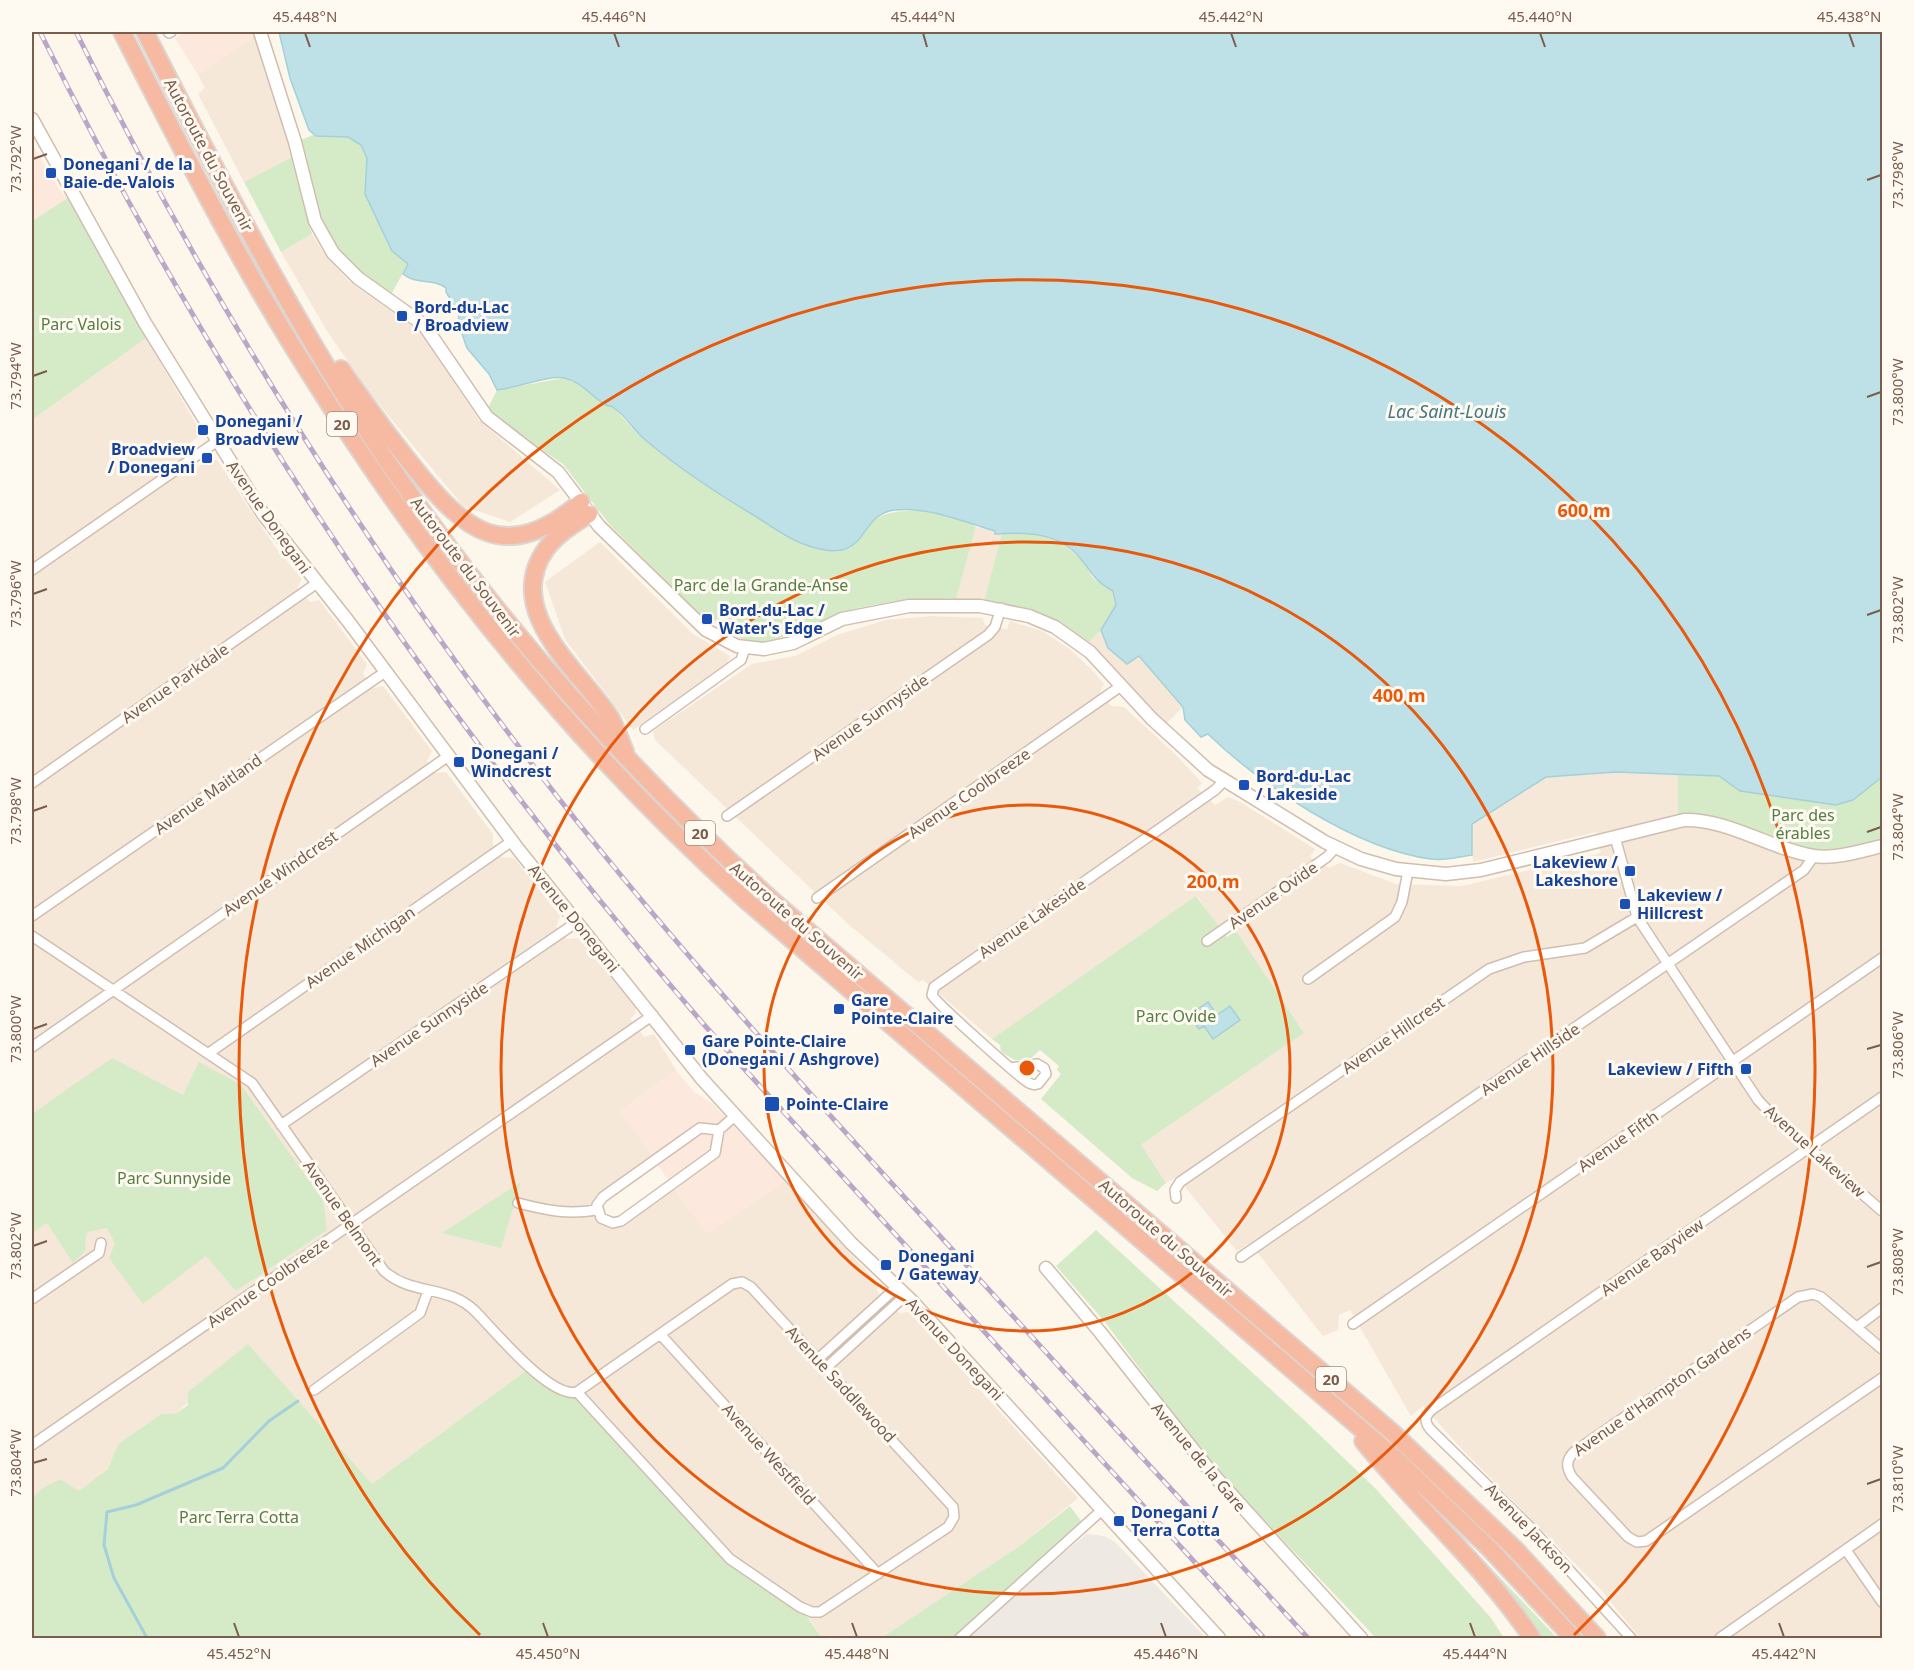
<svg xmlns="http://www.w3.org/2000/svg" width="1914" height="1670" viewBox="0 0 1914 1670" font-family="'Noto Sans',sans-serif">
  <rect width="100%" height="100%" fill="#fdf6ea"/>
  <path fill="#f5e8d9" d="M254 37 292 157 244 182 198 94 205 88 198 75Z
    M312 234 326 256 348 280 421 333 479 420 560 490 510 522 463 506 369 392 327 331 281 252Z
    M146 338 202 434 183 448 196 468 209 460H217L276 548 302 579 297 588 310 602 319 600 367 664 363 674 373 688 383 686 432 751 427 761 435 773 446 772 493 834V845L502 857 514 858 560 916 556 927 567 939 578 938 635 1007 636 1013 630 1019 644 1037 654 1034 676 1070 620 1111 657 1159 603 1197 597 1210 613 1223 672 1185 706 1233 785 1181 879 1285 877 1291 899 1313 909 1312 1078 1498 1018 1547 881 1638H822L810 1620 730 1559 570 1394 531 1367 372 1484 248 1345 177 1413 161 1414 118 1444 108 1469 79 1492 60 1479 41 1489 32 1499V420Z
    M976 527 1002 533 984 601 956 599Z
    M600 542 693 634 730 656 727 665 633 730 565 639 545 582Z
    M931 616 983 618 985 625 1007 629 1010 621 1042 631 1071 650 1094 672 1104 684 1100 692 1111 706 1124 707 1175 754 1202 783 1197 788 1215 805 1228 797 1240 802 1315 849 1310 857 1329 868 1340 863 1396 884 1462 886 1601 853 1596 832 1473 862 1472 824 1546 777 1616 772 1719 776 1853 800 1882 777V1638H1640L1602 1591 1460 1447 1423 1406 1411 1416 1350 1310 1339 1315 1338 1330 1323 1336 1250 1243 1237 1251 1177 1177 1166 1183 1140 1146 1304 1033 1228 920 1218 926 1197 896 992 1039 923 980 918 982 848 924 655 740 653 731 752 664 795 656 837 635 886 620Z
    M1101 630 1108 648 1126 664 1139 656 1183 707 1166 724 1089 642Z"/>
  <path fill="#fde8de" d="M184 32H252L254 37 198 75 175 38Z
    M32 144 59 189 68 198 32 221Z
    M676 1070 694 1092 713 1104 785 1181 706 1234 620 1111Z"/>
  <path fill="#eee9e3" d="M1087 1534 1104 1536 1115 1542 1206 1638H961Z"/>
  <path fill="#d5ebc8" d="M313 135 348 137 361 145 367 158 365 194 392 251 408 264 392 293C319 249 321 216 301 140Z
    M292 157 312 234 281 252 244 182Z
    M68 198 146 338 32 420V221Z
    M564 378 579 383 605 405 613 407 640 436 806 545C818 548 834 555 847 549 860 544 865 529 875 520 896 503 955 512 976 527L956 599C920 598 885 602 850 610 798 623 781 664 722 629L723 626 707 616 704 619 610 525 563 464 509 428 488 408 497 390Z
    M1013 531 1037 534 1063 544 1082 560 1093 578 1113 591 1116 605 1101 630 1089 642C1053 619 1028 605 984 601L1002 533Z
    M1678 775 1719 776 1740 791 1853 800 1882 777V840C1855 845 1828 853 1799 847 1757 839 1723 812 1678 815Z
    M1196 896 1227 937 1236 931 1304 1033 1141 1145 1166 1183 1157 1191 1132 1178 1041 1099 1061 1074 1057 1070 1059 1066 1040 1050 1028 1061 1015 1060 1001 1052 1000 1045 992 1039Z
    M112 1058 183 1095 199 1062 241 1085 323 1200 327 1230 236 1291 206 1256 143 1304 109 1258 115 1243 107 1228 88 1232 85 1241 86 1250 73 1263 47 1223 32 1233V1114Z
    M521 1182 501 1248 442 1233Z
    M1096 1230 1302 1418 1375 1488 1491 1618 1504 1638H1376L1211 1464 1105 1322 1056 1266Z
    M887 1302 889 1304 835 1354 833 1351Z
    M248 1344 372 1484 531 1367 550 1385 577 1392 729 1559 800 1607 822 1638H32V1498L41 1489 60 1479 79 1491 108 1469 118 1444 161 1414 177 1413 188 1405V1392Z
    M1070 1506 1081 1521 956 1638H881L1018 1547Z
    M1459 1534 1557 1638H1535L1455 1540Z"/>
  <path fill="#bee0e7" stroke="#a4d0d9" stroke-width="1.5" d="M279 32H1882V777L1853 800 1836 805 1740 791 1719 776 1616 772 1546 777 1472 824V855C1459 857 1444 861 1431 859 1356 849 1262 786 1208 734L1201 737 1185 720 1183 707 1139 656 1127 664 1108 648 1101 630 1116 605 1113 591C1095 581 1093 574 1081 559 1059 532 1026 532 995 534V531C965 522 927 506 894 510 855 516 871 568 806 545 788 539 771 526 755 516 715 492 678 468 643 438 633 429 626 416 614 408 609 404 612 408 606 405 591 397 582 381 564 378 548 375 516 388 497 390L489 374 467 348 460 328 458 312 446 292V288C434 278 416 285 403 274L408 264 392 251 365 194 367 158 361 145 348 137 316 136 309 130 290 78Z
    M1208 1002 1217 1015 1230 1006 1240 1020 1213 1039 1204 1026 1199 1029 1189 1015Z"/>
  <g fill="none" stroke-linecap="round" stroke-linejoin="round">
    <path stroke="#a4d0d9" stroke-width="3" d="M147 1638 114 1578 104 1545 107 1512 136 1505 223 1468 269 1421 298 1401"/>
    <defs>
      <path id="minor" d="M169 33 171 32
        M32 570 216 442
        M645 729 741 660 745 648
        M32 783 317 583
        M727 816 988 635 995 627 1001 608
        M1615 837 1637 917 1758 1100 1776 1119 1882 1211
        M817 898 1121 686
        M32 916 385 672
        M32 936 252 1083 384 1271C412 1296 447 1284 475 1311 494 1330 550 1399 577 1392L730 1559 800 1607 812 1612H820L948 1527 954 1517 953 1507 751 1287 742 1282 732 1284 577 1392
        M1207 941 1327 857 1336 847
        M1308 979 1395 917 1402 902 1408 871
        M32 1047 447 757
        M209 1053 512 841
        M1011 1068 1037 1064 1044 1068 1046 1074 1038 1084C1034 1085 1034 1085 1029 1083 1020 1078 936 1003 932 995L934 987 1215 790 1224 781
        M281 1125 577 922
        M700 1128 719 1130 715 1153 621 1221 613 1223 601 1218 597 1205 603 1197Z
        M719 1130 736 1115
        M1176 1198 1175 1190 1180 1182 1489 969 1524 957 1585 948 1637 917
        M518 1203C545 1210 568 1215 596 1210
        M1241 1257 1804 870 1814 856
        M32 1299 99 1253 101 1243
        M1353 1324 1882 958
        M1857 1327 1882 1308
        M660 1334 878 1574
        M1882 1349 1821 1297 1813 1294 1798 1297 1574 1452C1566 1460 1566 1467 1572 1477L1628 1537 1637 1542 1646 1541 1882 1378
        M818 1359 897 1287
        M826 1368 906 1295
        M314 1390 420 1313 428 1291
        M32 1445 653 1015
        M1846 1550 1882 1602
        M960 1638 1102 1510
        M1631 1638 1531 1528 1431 1430C1423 1421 1425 1415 1434 1408L1882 1097
        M1720 1638 1882 1524"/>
      <path id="tertiary" d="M260 32 295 142 315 221 333 253 358 278 424 325 487 417 558 472 599 526 706 630 737 646 764 649 793 643 842 619 909 606H980L1029 616 1055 627 1090 652 1152 719 1208 770 1325 842 1361 859 1396 869 1446 874 1481 870 1684 820C1729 819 1770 849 1814 856 1836 859 1861 851 1882 846
        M32 119 145 323 263 514 348 621 518 849 702 1079 851 1243 913 1302 1219 1638
        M1046 1268 1100 1332 1210 1471 1361 1638"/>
      <path id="motorway" d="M122 32C181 148 240 264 310 374 432 569 577 748 748 902L1395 1458 1489 1548 1573 1638
        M145 32C210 160 277 289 354 411 470 592 613 755 772 900L1392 1432 1516 1550 1597 1638
        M341 369C364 402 387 434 412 465 465 532 505 566 581 502
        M589 514C574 524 557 534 546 549 502 611 579 670 610 717 616 727 620 740 625 751
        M1363 1441C1417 1508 1484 1566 1532 1638"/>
    </defs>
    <use href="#minor" stroke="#d0beaf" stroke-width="12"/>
    <use href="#tertiary" stroke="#d0beaf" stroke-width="15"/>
    <use href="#motorway" stroke="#dcd5d1" stroke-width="20"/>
    <use href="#minor" stroke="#fff" stroke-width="9"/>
    <use href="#tertiary" stroke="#fff" stroke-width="12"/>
    <use href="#motorway" stroke="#f6baa2" stroke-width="16"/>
    <defs>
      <path id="rail" d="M40 32C218 391 444 725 707 1028L1264 1638
        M76 32C210 302 373 562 560 800 676 947 802 1085 929 1224 1055 1362 1181 1501 1308 1638"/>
    </defs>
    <use href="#rail" stroke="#baa7c8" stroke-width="5"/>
    <use href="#rail" stroke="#fffaf1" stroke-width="3" stroke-dasharray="9" stroke-linecap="butt"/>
  </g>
  <path fill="none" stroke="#795d4d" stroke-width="2" d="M305 33 310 47M614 33 619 47M923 33 927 47M1231 33 1236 47M1540 33 1545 47M1849 33 1854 47M33 159 47 154M1867 180 1881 175M33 376 47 371M1867 397 1881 392M33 594 47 589M1867 615 1881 610M33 811 47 806M1867 832 1881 827M33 1029 47 1024M1867 1049 1881 1045M33 1246 47 1241M1867 1267 1881 1262M33 1463 47 1459M1867 1484 1881 1479M234 1623 239 1637M543 1623 548 1637M852 1623 857 1637M1161 1623 1166 1637M1470 1623 1475 1637M1779 1623 1784 1637"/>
  <g fill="none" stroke="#e8590c" stroke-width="3">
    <circle cx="1027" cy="1068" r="263"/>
    <circle cx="1027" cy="1068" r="526"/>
    <path d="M480 1635A788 788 0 1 1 1574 1635"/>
  </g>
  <g fill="#1a4fb4" stroke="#fffaf1" stroke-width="2">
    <rect x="45" y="167" width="12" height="12" rx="3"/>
    <rect x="396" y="310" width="12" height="12" rx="3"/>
    <rect x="197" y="424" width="12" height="12" rx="3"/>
    <rect x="201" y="452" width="12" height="12" rx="3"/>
    <rect x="701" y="613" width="12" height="12" rx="3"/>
    <rect x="453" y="756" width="12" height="12" rx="3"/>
    <rect x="1238" y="779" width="12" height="12" rx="3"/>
    <rect x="1624" y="865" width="12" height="12" rx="3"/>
    <rect x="1619" y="898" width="12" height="12" rx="3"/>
    <rect x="833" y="1003" width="12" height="12" rx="3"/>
    <rect x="684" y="1044" width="12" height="12" rx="3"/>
    <rect x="1740" y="1063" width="12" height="12" rx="3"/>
    <rect x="764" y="1096" width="16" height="16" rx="3"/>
    <rect x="880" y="1259" width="12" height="12" rx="3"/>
    <rect x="1113" y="1515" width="12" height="12" rx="3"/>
  </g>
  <g text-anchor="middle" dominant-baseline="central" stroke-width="6" stroke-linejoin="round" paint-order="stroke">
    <g fill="#fffaf1" stroke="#a18c7e" stroke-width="1.5">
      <rect x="327" y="412" width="30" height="24" rx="4.5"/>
      <rect x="685" y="821" width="30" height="24" rx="4.5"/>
      <rect x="1316" y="1367" width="30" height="24" rx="4.5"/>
    </g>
    <g font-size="15" font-weight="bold" fill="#795d4d">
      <text x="342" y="424">20</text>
      <text x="700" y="833">20</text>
      <text x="1331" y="1379">20</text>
    </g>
    <g font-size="16" fill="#795d4d" stroke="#fffaf1">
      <text transform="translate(209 155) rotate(62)">Autoroute du Souvenir</text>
      <text transform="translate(269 517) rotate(55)">Avenue Donegani</text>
      <text transform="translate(466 567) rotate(53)">Autoroute du Souvenir</text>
      <text transform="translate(175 683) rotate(-35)">Avenue Parkdale</text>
      <text transform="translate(870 717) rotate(-35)">Avenue Sunnyside</text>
      <text transform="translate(969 793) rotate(-35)">Avenue Coolbreeze</text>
      <text transform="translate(208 794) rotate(-35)">Avenue Maitland</text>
      <text transform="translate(280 873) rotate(-35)">Avenue Windcrest</text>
      <text transform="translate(1273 895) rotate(-35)">Avenue Ovide</text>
      <text transform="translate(574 918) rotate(51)">Avenue Donegani</text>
      <text transform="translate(1032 918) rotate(-35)">Avenue Lakeside</text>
      <text transform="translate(797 921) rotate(41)">Autoroute du Souvenir</text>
      <text transform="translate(360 947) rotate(-35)">Avenue Michigan</text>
      <text transform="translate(429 1024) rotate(-34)">Avenue Sunnyside</text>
      <text transform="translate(1393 1035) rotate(-35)">Avenue Hillcrest</text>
      <text transform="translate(1530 1059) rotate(-34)">Avenue Hillside</text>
      <text transform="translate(1618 1141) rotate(-35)">Avenue Fifth</text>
      <text transform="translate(1815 1151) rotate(42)">Avenue Lakeview</text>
      <text transform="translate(343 1213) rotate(55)">Avenue Belmont</text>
      <text transform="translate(1166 1238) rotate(41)">Autoroute du Souvenir</text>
      <text transform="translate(1652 1257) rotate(-35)">Avenue Bayview</text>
      <text transform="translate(268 1282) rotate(-35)">Avenue Coolbreeze</text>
      <text transform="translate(955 1349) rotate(47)">Avenue Donegani</text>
      <text transform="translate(841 1384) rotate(47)">Avenue Saddlewood</text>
      <text transform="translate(1662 1391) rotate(-35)">Avenue d'Hampton Gardens</text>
      <text transform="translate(769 1454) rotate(48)">Avenue Westfield</text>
      <text transform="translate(1199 1457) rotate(50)">Avenue de la Gare</text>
      <text transform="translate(1529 1528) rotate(46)">Avenue Jackson</text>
    </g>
    <g font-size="16" font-weight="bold" fill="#164399" stroke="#fffaf1" text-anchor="start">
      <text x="63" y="164">Donegani / de la<tspan x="63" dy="18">Baie-de-Valois</tspan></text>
      <text x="414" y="307">Bord-du-Lac<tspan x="414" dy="18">/ Broadview</tspan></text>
      <text x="215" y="421">Donegani /<tspan x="215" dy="18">Broadview</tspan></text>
      <text x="195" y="449" text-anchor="end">Broadview<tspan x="195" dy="18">/ Donegani</tspan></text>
      <text x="719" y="610">Bord-du-Lac /<tspan x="719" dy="18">Water's Edge</tspan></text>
      <text x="471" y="753">Donegani /<tspan x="471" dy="18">Windcrest</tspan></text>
      <text x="1256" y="776">Bord-du-Lac<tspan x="1256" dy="18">/ Lakeside</tspan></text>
      <text x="1618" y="862" text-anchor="end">Lakeview /<tspan x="1618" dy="18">Lakeshore</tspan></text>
      <text x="1637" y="895">Lakeview /<tspan x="1637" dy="18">Hillcrest</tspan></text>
      <text x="851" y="1000">Gare<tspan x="851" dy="18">Pointe-Claire</tspan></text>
      <text x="702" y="1041">Gare Pointe-Claire<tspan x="702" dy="18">(Donegani / Ashgrove)</tspan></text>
      <text x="1734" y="1069" text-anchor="end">Lakeview / Fifth</text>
      <text x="786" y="1104">Pointe-Claire</text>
      <text x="898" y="1256">Donegani<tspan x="898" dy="18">/ Gateway</tspan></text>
      <text x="1131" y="1512">Donegani /<tspan x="1131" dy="18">Terra Cotta</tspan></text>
    </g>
    <g font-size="16" fill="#547e44" stroke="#fffaf1">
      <text x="81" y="324">Parc Valois</text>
      <text x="761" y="585">Parc de la Grande-Anse</text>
      <text x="1803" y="815">Parc des<tspan x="1803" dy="18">érables</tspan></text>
      <text x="1176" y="1016">Parc Ovide</text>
      <text x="174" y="1178">Parc Sunnyside</text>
      <text x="239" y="1517">Parc Terra Cotta</text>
    </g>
    <g font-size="18" font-style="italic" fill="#437884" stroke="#fffaf1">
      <text x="1447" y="411">Lac Saint-Louis</text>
    </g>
  </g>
  <circle cx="1027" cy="1068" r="9" fill="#e8590c" stroke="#fffaf1" stroke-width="3"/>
  <g font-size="18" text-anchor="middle" font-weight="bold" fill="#e8590c" stroke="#fffaf1" stroke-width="6" stroke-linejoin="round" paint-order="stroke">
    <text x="1584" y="517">600 m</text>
    <text x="1399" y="702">400 m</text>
    <text x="1213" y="888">200 m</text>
  </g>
  <rect width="1914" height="1670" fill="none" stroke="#fffaf1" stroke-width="66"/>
  <rect x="33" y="33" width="1848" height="1604" fill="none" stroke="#795d4d" stroke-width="2"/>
  <g font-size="15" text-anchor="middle" fill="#795d4d">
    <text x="305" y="22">45.448°N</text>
    <text x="614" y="22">45.446°N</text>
    <text x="923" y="22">45.444°N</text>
    <text x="1231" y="22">45.442°N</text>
    <text x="1540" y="22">45.440°N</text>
    <text x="1849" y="22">45.438°N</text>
    <text transform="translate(16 159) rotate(-90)" y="5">73.792°W</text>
    <text transform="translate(1898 175) rotate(-90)" y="5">73.798°W</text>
    <text transform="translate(16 376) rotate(-90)" y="5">73.794°W</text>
    <text transform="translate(1898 392) rotate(-90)" y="5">73.800°W</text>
    <text transform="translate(16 594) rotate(-90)" y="5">73.796°W</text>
    <text transform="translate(1898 610) rotate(-90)" y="5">73.802°W</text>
    <text transform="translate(16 811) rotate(-90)" y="5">73.798°W</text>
    <text transform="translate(1898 827) rotate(-90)" y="5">73.804°W</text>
    <text transform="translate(16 1029) rotate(-90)" y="5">73.800°W</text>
    <text transform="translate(1898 1045) rotate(-90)" y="5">73.806°W</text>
    <text transform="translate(16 1246) rotate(-90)" y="5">73.802°W</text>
    <text transform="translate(1898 1262) rotate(-90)" y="5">73.808°W</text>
    <text transform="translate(16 1463) rotate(-90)" y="5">73.804°W</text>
    <text transform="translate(1898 1479) rotate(-90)" y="5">73.810°W</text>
    <text x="239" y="1659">45.452°N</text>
    <text x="548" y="1659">45.450°N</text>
    <text x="857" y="1659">45.448°N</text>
    <text x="1166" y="1659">45.446°N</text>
    <text x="1475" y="1659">45.444°N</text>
    <text x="1784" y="1659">45.442°N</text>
  </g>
</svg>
